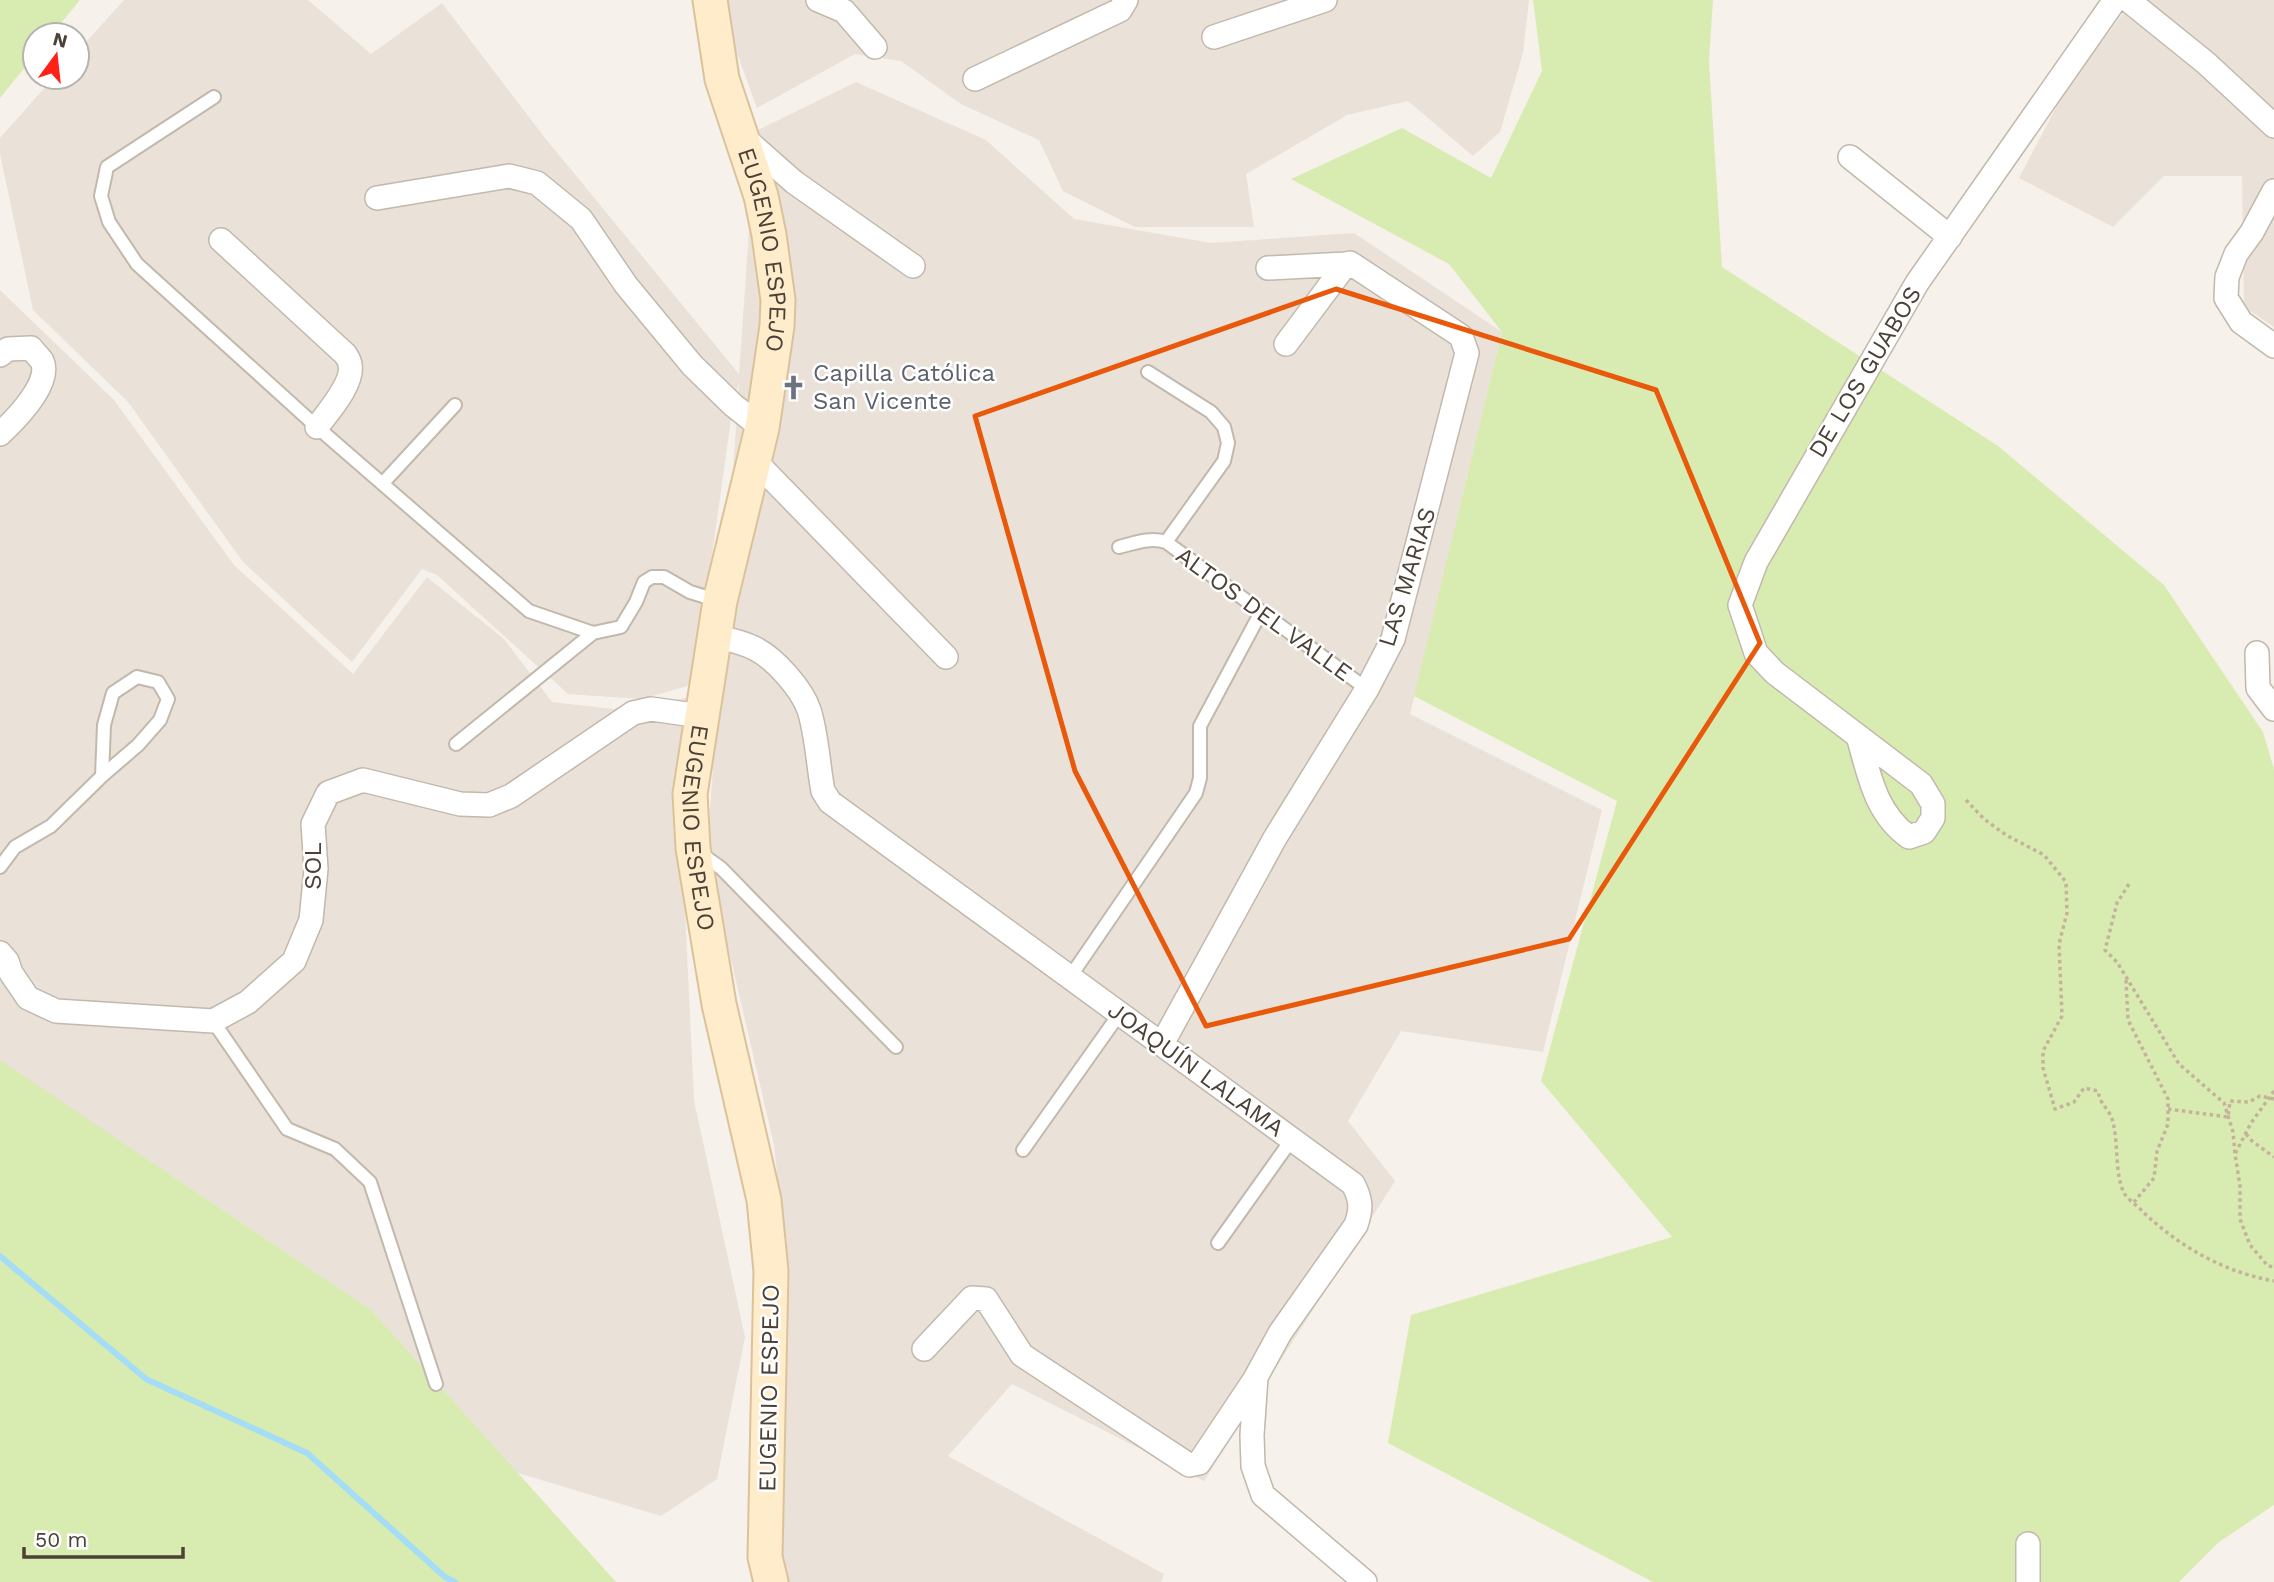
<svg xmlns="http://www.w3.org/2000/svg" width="2274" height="1582" viewBox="0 0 2274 1582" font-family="'Work Sans',sans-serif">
  <rect width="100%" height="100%" fill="#f6f1ea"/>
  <path fill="#eae2d8" d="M124 0H308L371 54 442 3 545 138 739 374 756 131 856 82 986 140 1074 219 1211 243 1354 233 1502 332 1410 714 1602 810 1543 1052 1401 1031 1348 1121 1395 1181 1204 1481 1012 1384 948 1456 1164 1574 1161 1582H787L777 1553 787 1264 774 1145 720 912 708 841 739 382 733 405 694 684 642 699 568 694 437 575 422 569 352 662 243 562 128 402 33 310 0 154V138L54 77H77V52Z
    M726 0H1529L1523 53 1500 132 1473 156 1408 101 1347 115 1246 174 1254 227H1135L1063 191 1039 140 961 104 901 61 855 54 757 108 729 31Z
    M2133 0H2274V327L2244 307 2242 176H2164L2113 227 2019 178 2063 94Z
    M0 290 114 400 234 565 353 674 427 577 504 639 552 702 623 710 695 696 681 826 694 1100 745 1337 717 1479 661 1516 508 1470 0 1093Z"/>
  <path fill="#d8ecb1" d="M0 0H80L51 35H35V55L0 98Z
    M1533 0H1713L1709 62 1722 267 1998 446 2164 585 2263 732 2274 769V1505L2219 1542 2179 1582H1653L1388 1443 1411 1315 1672 1237 1541 1081 1617 801 1414 696 1502 332 1449 264 1291 179 1402 128 1491 178 1542 71Z
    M0 1060 371 1310 616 1582H0Z"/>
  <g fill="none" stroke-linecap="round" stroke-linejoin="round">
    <path stroke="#a4ddf5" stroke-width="6" d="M0 1256 146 1379 307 1453 445 1577 455 1582"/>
    <defs>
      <path id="lane" d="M214 97 107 167 101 196 109 222 137 264 317 427 529 611 593 633 621 627 636 602 644 582 652 577H664L690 592 719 601
        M1148 372 1211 412 1224 427 1228 443 1224 461 1166 542
        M383 483 455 405
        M1119 547C1135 543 1150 537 1166 542L1367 689
        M456 744 593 633
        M700 853 721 868 896 1047
        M0 867 15 847 51 826 102 776 138 745 160 720 168 699 158 682 137 677 113 693 104 725 102 776
        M1070 977 1196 793 1200 778V726L1261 612
        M213 1021 287 1129 335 1149 370 1182 436 1384
        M1023 1150 1120 1013
        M1218 1243 1292 1139"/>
      <path id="street" d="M818 0 844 11 875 47
        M2128 0 2206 63 2274 126
        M1214 37 1325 0
        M975 79 1120 10 1126 0
        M743 137 794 182 913 266
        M1850 157 1950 237
        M2274 191 2252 232 2236 254 2227 277 2226 298 2241 322 2274 346
        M377 198 509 176 537 183 581 219 626 285 692 365 733 405 762 428
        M221 240 345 354C347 357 350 361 350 365 354 383 328 412 317 427
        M1268 268 1346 264
        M0 355 8 349 31 348C34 352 39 357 42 361 52 383 15 420 0 434
        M755 461 946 657
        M714 636C728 639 743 642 756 649 775 659 802 689 809 710 817 735 818 765 823 791L830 802 1353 1184C1361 1199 1362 1208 1356 1225L1280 1333 1256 1377 1252 1435 1253 1466 1263 1495 1365 1582
        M2257 653 2258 688 2274 709
        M1858 736C1869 774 1875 813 1909 837L1924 832 1933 818V804L1921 784 1775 673 1756 653 1740 605 1756 562 1917 283 2115 0
        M0 953 7 961 11 973 28 998 56 1011 213 1021 248 1002 294 961 311 920 316 869 313 824 328 793 363 780 460 804 489 805 511 796 633 713 651 709 701 716
        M1162 1044 1275 838 1367 689 1393 639 1467 353 1461 336 1350 263 1346 264 1286 344
        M924 1349 972 1298 986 1299 1022 1355 1189 1465 1199 1463 1255 1379
        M2028 1582V1544"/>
      <g id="secondary">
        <path id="s1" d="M710 0 722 79 761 196 769 235 778 300 777 326 762 428 720 601 690 794 693 848 719 1004 764 1200 771 1271 765 1557 771 1582"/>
      </g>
    </defs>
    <use href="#lane" stroke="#c2b8ac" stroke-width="16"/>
    <use href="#street" stroke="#c2b8ac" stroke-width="26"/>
    <use href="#secondary" stroke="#dbc29a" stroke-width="37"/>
    <path stroke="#c5b29c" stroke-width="3.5" stroke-dasharray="3.5 3.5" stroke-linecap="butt" d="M1966 800 1984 819 2006 835 2044 855 2066 882 2067 913 2059 944 2062 1016 2043 1051V1068L2055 1109 2074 1102 2084 1088 2098 1091C2101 1107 2108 1107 2112 1119 2119 1140 2114 1172 2124 1193 2128 1200 2138 1206 2143 1212 2180 1247 2224 1272 2274 1281
      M2129 884 2117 903 2105 950 2117 962 2179 1064 2224 1103 2233 1132 2235 1154
      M2126 980 2128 1020 2168 1099V1124L2157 1151 2154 1178 2134 1202
      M2274 1091 2251 1123 2235 1154 2240 1186V1219L2250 1245 2268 1266 2274 1267
      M2168 1109 2228 1117 2230 1101 2249 1102 2260 1096 2274 1099
      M2246 1134 2252 1141 2274 1157"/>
    <use href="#lane" stroke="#fff" stroke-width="12"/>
    <use href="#street" stroke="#fff" stroke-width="23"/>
    <use href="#secondary" stroke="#ffeccb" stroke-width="33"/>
  </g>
  <path fill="none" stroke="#e8590c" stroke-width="5" stroke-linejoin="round" d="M1336 289 1656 390 1760 643 1569 939 1206 1026 1075 771 975 416Z"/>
  <defs>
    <symbol id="church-bare" viewBox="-9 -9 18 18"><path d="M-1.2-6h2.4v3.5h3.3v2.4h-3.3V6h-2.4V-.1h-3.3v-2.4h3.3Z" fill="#6b7280" stroke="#fff" stroke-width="2.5" paint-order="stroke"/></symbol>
  </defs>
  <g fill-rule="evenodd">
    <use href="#church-bare" x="776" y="370" width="35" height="35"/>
  </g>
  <g text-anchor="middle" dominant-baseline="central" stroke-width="5" stroke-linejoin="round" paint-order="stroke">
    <g font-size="24" fill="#4b4137" stroke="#fff">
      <text stroke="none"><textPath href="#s1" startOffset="257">EUGENIO ESPEJO</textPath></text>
      <text transform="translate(1865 372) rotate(-59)">DE LOS GUABOS</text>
      <text transform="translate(1407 577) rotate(-73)">LAS MARIAS</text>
      <text transform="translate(1264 614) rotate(36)">ALTOS DEL VALLE</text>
      <text stroke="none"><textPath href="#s1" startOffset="845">EUGENIO ESPEJO</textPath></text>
      <text transform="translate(313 866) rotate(-90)">SOL</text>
      <text transform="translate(1196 1069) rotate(36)">JOAQUÍN LALAMA</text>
      <text transform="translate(769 1388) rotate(-89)">EUGENIO ESPEJO</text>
    </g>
    <g font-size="24" fill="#5b616d" stroke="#fff" text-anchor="start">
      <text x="813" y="373">Capilla Católica<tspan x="813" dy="28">San Vicente</tspan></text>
    </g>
  </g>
  <g transform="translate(56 56) rotate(15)"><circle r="33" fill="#ffffff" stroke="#b7b3af" stroke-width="2"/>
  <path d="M0-5L12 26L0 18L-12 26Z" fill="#ff2018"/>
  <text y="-10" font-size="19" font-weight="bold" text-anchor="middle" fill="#4b4137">N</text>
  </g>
  <path d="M24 1547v10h159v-10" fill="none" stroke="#4b4137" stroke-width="3.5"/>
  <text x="35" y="1547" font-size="21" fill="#4b4137" stroke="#ffffff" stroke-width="5" paint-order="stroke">50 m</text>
</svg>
